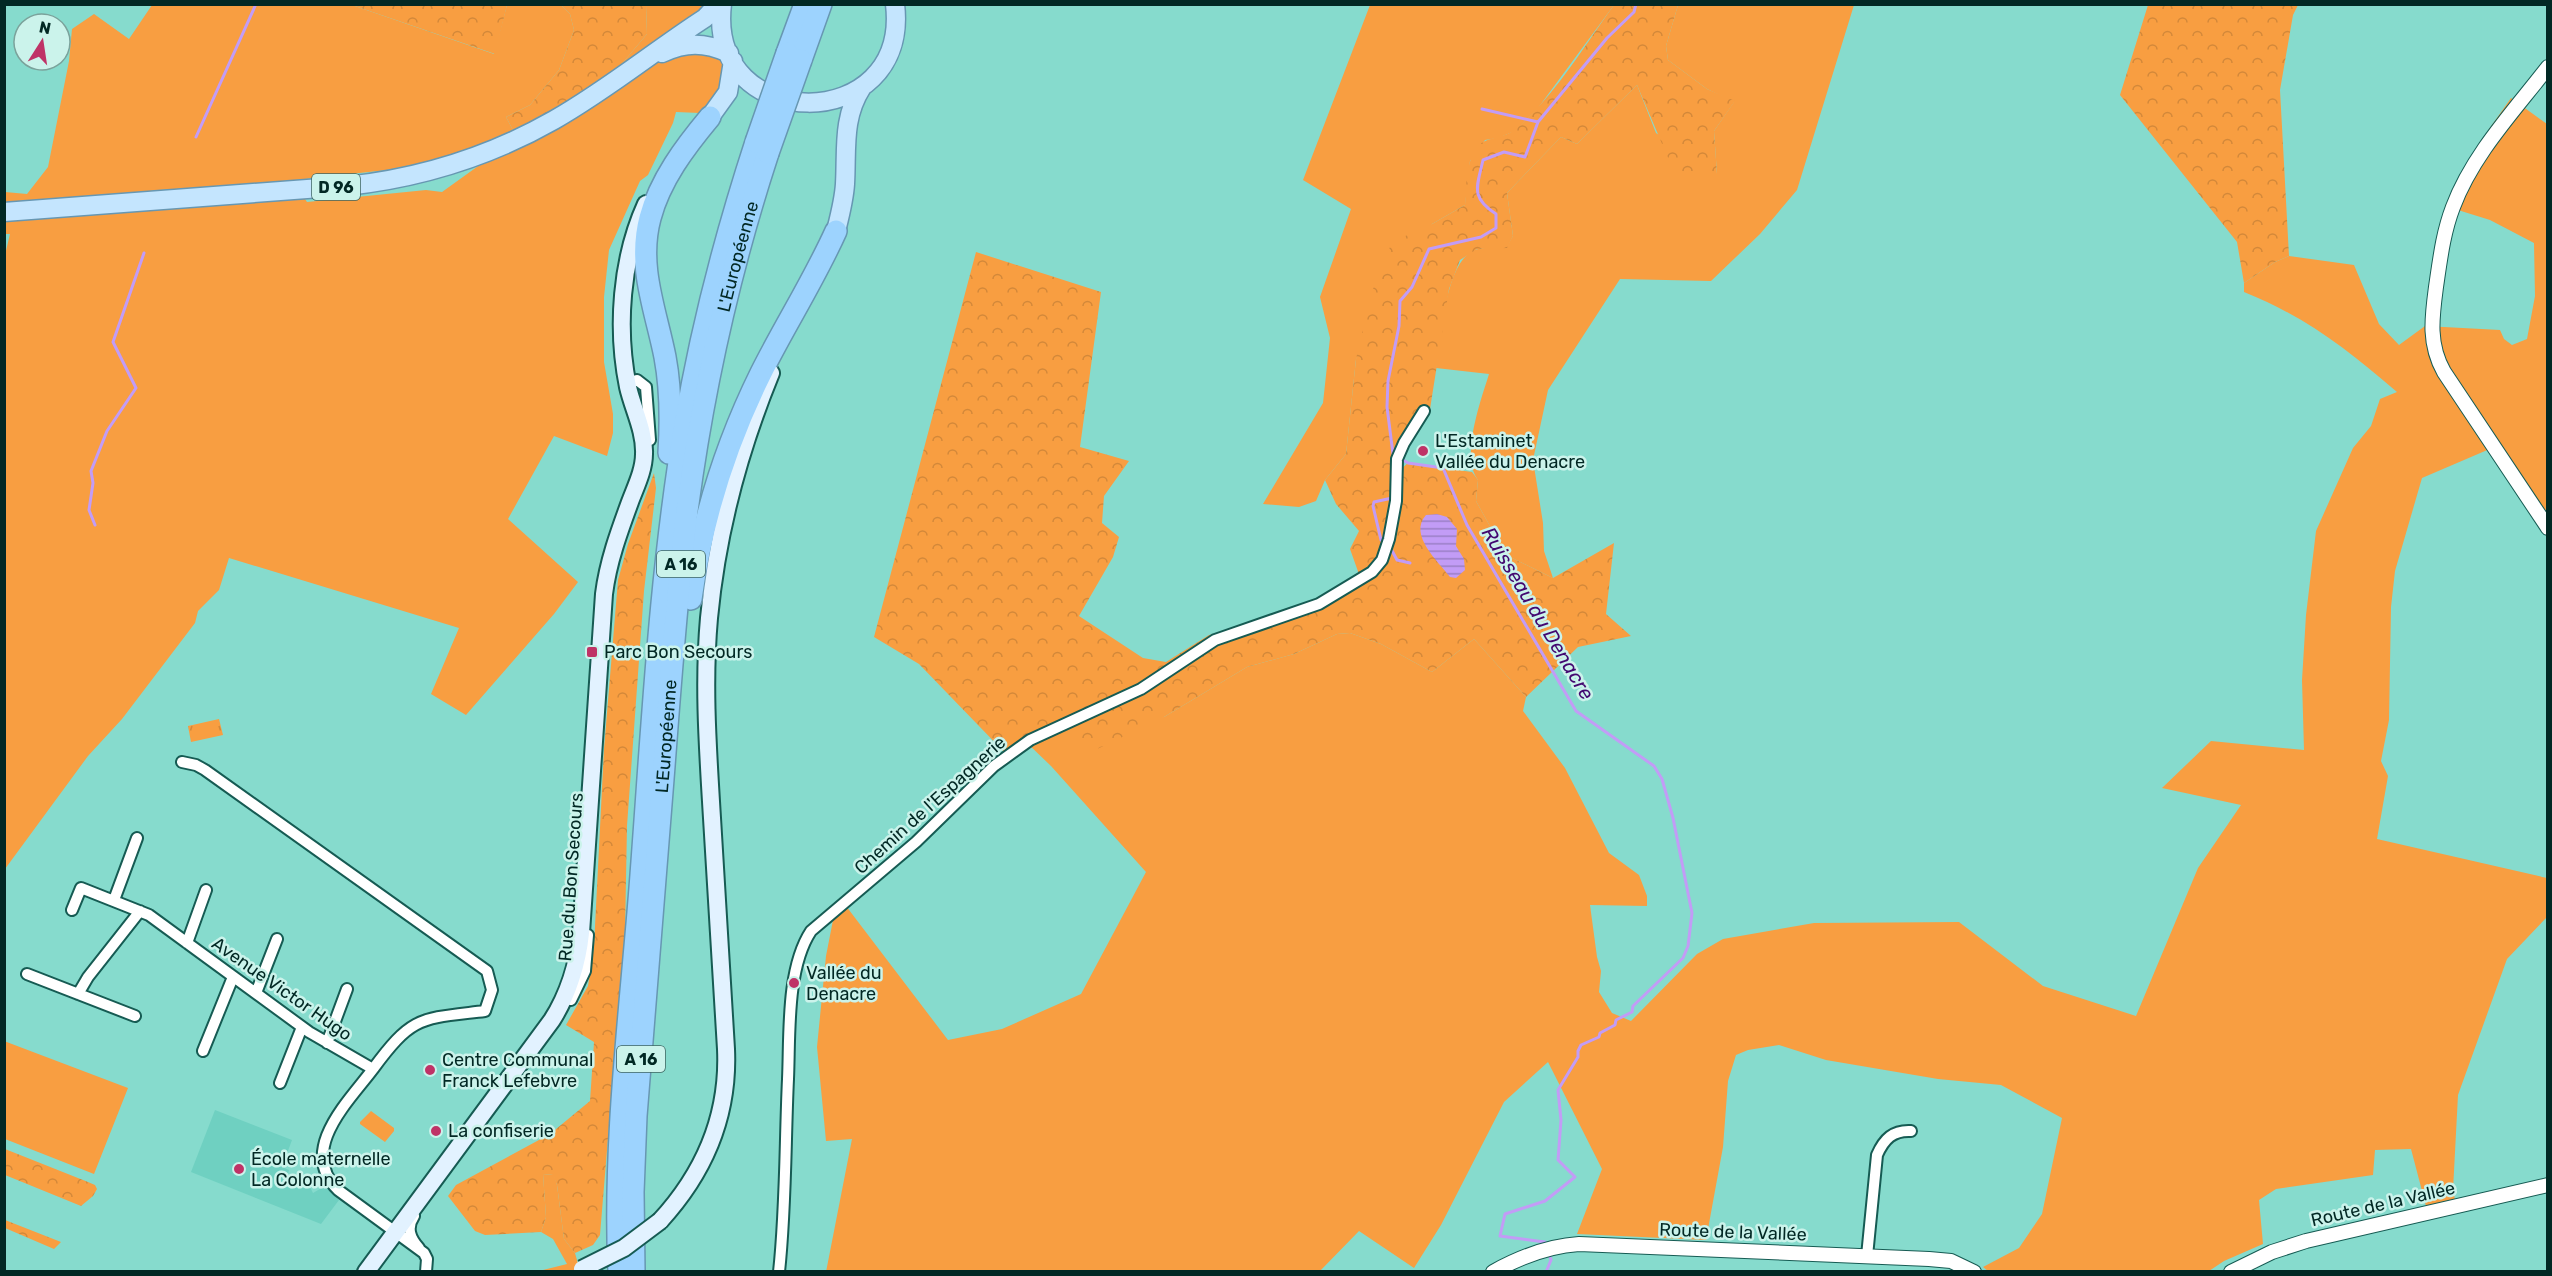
<svg xmlns="http://www.w3.org/2000/svg" width="2552" height="1276" viewBox="0 0 2552 1276" font-family="Rubik,sans-serif">
  <defs>
    <pattern id="forest-crowns" width="20" height="18" patternUnits="userSpaceOnUse" patternTransform="scale(1.5)"><rect width="20" height="18" fill="#f89e41"/><path d="M2 6a3 3 0 1 1 6 0M12 15a3 3 0 1 1 6 0" fill="none" stroke="#d38839"/></pattern>
    <pattern id="park-tufts" width="24" height="20" patternUnits="userSpaceOnUse" patternTransform="scale(1.5)"><rect width="24" height="20" fill="#f89e41"/><path d="M3 7l-1-3M5 7V3M7 7l1-3M15 17l-1-3M17 17v-4M19 17l1-3" fill="none" stroke="#d38839"/></pattern>
    <pattern id="water-rules" width="6" height="5" patternUnits="userSpaceOnUse" patternTransform="scale(1.5)"><rect width="6" height="5" fill="#c29cf6"/><path d="M0 2.5h6" fill="none" stroke="#9b7fc7"/></pattern>
  </defs>
  <rect width="100%" height="100%" fill="#86dbcd"/>
  <path fill="#6fd0c1" d="M215 1110 292 1140 282 1167 289 1170 288 1174 302 1180 311 1189 313 1193 325 1186 339 1200 321 1224 191 1172Z"/>
  <path fill="#f89e41" d="M152 5H352L494 54 507 5H561L570 14 574 30 559 70 530 105 506 117 514 132 449 157 387 170 249 185 159 190 5 207V192L27 194 48 167 69 61 72 29 94 14 129 39Z
    M646 5H709L615 72 647 34Z
    M1370 5H1614L1538 108 1515 131 1498 138 1485 140 1470 161 1465 205 1432 224 1356 359 1346 454 1325 480 1316 501 1299 507 1263 504 1323 403 1330 338 1320 297 1351 209 1303 180Z
    M1678 5H1854L1797 190 1760 234 1711 281 1620 279 1548 390 1533 460 1543 523 1544 551 1553 578 1506 555 1476 501 1478 480C1460 457 1481 400 1489 374L1436 368C1441 339 1445 256 1478 249 1487 247 1498 248 1506 248L1513 236 1507 193 1561 137 1577 144 1637 85 1656 133 1717 174 1714 131 1734 102 1707 89 1668 60 1666 46Z
    M677 52 720 54C731 82 718 93 700 113L676 112 673 123 648 175 640 181 609 250 604 297V362L613 414V433L607 456 554 436 508 519 578 582 554 614 466 715 431 694 459 628 229 558 219 590 198 611 195 623 122 719 88 756 5 869 4 259 10 234H5V219L303 196 307 202 426 190 442 192 481 164 521 147 603 98 654 63Z
    M2511 98 2547 124V514L2499 445 2422 478 2395 571 2391 607 2389 720 2381 761 2388 776 2377 839 2547 878V917L2507 959 2458 1095 2453 1190 2455 1200 2426 1206 2411 1149 2375 1150 2373 1175 2276 1189 2259 1200 2263 1244 2224 1261 2209 1271H1988L1983 1267 2019 1248 2042 1214 2062 1118 2001 1085 1938 1079 1826 1060 1779 1045 1748 1050 1736 1055 1728 1081 1723 1147 1706 1240 1577 1234 1602 1169 1548 1062 1504 1102 1441 1225 1414 1268 1359 1231 1320 1271 826 1272 852 1139 826 1141 817 1047 826 956 834 915 846 906 948 1040 1002 1029 1081 994 1146 872 1051 766 1026 742 1063 720 1164 717 1247 667 1294 654 1337 634 1350 633 1381 644 1432 672 1474 639 1526 697 1523 711 1565 768 1609 853 1639 875 1647 896V906L1590 905 1597 957 1601 971 1599 992 1612 1013 1631 1021 1697 954 1723 939 1814 923 1959 922 2043 986 2136 1016 2198 868 2241 805 2162 788 2211 741 2304 750 2302 680 2306 615 2316 531 2353 448 2371 426 2380 399 2397 392C2345 348 2308 318 2244 292V283L2275 262 2289 256 2354 265 2379 324 2399 345 2425 326 2500 330 2504 339 2512 345 2527 339 2535 296 2534 243 2490 220 2445 206 2480 142Z
    M4 1041 128 1088 94 1174 5 1139Z
    M371 1111 394 1128V1131L385 1142 360 1124V1122Z
    M543 1174 554 1175 557 1185 564 1239 575 1253 580 1271 535 1272 567 1264 553 1239 541 1232 546 1217Z"/>
  <path fill="url(#forest-crowns)" d="M352 5H507L495 54Z
    M561 5H646L647 34 615 72 556 109 514 132 506 117 530 105 559 70 574 30 570 14Z
    M1614 5H1678L1666 46 1668 60 1707 89 1735 101 1714 131 1717 174 1677 179 1637 85 1577 144 1561 137 1507 193 1513 236 1507 248 1477 249 1460 260 1449 289 1430 409 1407 443 1401 469 1408 463 1472 472 1478 480 1476 501 1506 555 1553 578 1614 543 1606 614 1631 636 1578 647 1526 697 1474 639 1432 672 1381 644 1350 633 1337 634 1294 654 1247 667 1164 717 1093 751 1063 720 1007 755 919 664 874 637 976 252 1101 292 1080 447 1129 461 1104 496 1102 523 1119 537 1113 557 1079 616 1143 658 1166 662 1209 635 1255 627 1296 612 1360 577 1350 549 1359 531 1336 504 1325 480 1346 454 1356 359 1371 294 1392 242 1432 224 1465 205C1466 188 1466 167 1474 151 1483 135 1504 140 1517 128 1556 94 1584 46 1614 5Z
    M2148 5H2298L2293 15 2280 90 2289 256 2275 262 2244 283 2237 242 2120 95Z
    M654 473 656 488 644 591 627 826 625 932 600 1235 593 1245 575 1253 564 1239 557 1185 553 1175 543 1174 546 1217 541 1232 485 1235 475 1231 448 1196 456 1185 550 1134 590 1101 594 1042 566 1025 588 986 594 946 604 749 618 580 628 544Z
    M5 1149 88 1182 95 1185 97 1189 93 1196 81 1206 5 1175Z
    M4 1220H5L61 1242 54 1249 5 1228Z"/>
  <path fill="url(#park-tufts)" d="M219 719 223 735 191 742 188 726Z"/>
  <path fill="url(#water-rules)" d="M1437 514 1447 517 1457 529 1456 546 1464 559 1465 570 1456 578 1450 577C1438 561 1408 535 1426 515Z"/>
  <g fill="none" stroke-linecap="round" stroke-linejoin="round">
    <path stroke="#c29cf6" stroke-width="3" d="M1482 109 1538 122
      M196 137 256 4
      M95 525 89 510 93 483 91 471 107 431 136 388 113 342 144 253
      M1385 543 1381 540 1373 506 1374 502 1392 498 1391 495
      M1390 547 1397 560 1410 563
      M1545 1242 1500 1236 1505 1214 1545 1201 1575 1177 1558 1160 1561 1120 1558 1090 1578 1057V1051L1581 1045 1599 1037 1600 1033 1615 1025 1616 1020 1632 1012 1633 1006 1683 958 1688 946 1692 913 1673 818 1662 779 1654 766 1576 711 1467 525 1443 468 1408 463 1393 454 1387 407 1388 381 1399 326 1400 301 1412 287 1429 249 1481 237 1496 228V214C1470 197 1477 187 1483 160L1504 152 1525 157 1538 122 1607 38 1634 12 1636 4
      M1546 1272 1551 1260 1550 1257"/>
    <defs>
      <path id="minor" d="M628 383 637 380 646 387 650 440
        M182 762 196 765 205 770 487 971 492 990 485 1011C420 1019 413 1015 373 1069
        M114 900 137 838
        M72 910 81 888 149 915 309 1032 373 1069C349 1101 297 1150 338 1190L424 1253 427 1259 426 1272
        M187 943 206 890
        M27 974 135 1016
        M256 993 277 939
        M78 994 88 977 140 911
        M571 1000 585 971 588 935
        M327 1043 347 989
        M203 1051 233 977
        M280 1083 302 1027
        M414 1216C406 1228 410 1238 419 1248
        M1867 1256 1877 1155C1884 1139 1893 1130 1911 1131
        M779 1272C786 1208 785 1143 788 1079 790 1035 786 969 811 931L916 842 994 766 1030 740 1141 689 1215 640 1319 604 1372 572 1382 560 1389 539 1396 501 1397 459 1404 443 1424 411"/>
      <path id="tertiary" d="M2548 67C2514 111 2473 154 2453 207 2443 233 2440 260 2436 287 2432 317 2428 344 2444 372L2548 528
        M1493 1272C1520 1257 1548 1246 1579 1244L1929 1259 1951 1261 1974 1272
        M2231 1272 2272 1252 2306 1241 2548 1185"/>
      <path id="secondary" d="M660 1221C704 1173 729 1115 726 1049 722 972 717 895 712 818 708 751 703 685 709 618 717 534 739 451 771 373
        M366 1272 552 1020C568 995 578 963 581 933L604 594C608 562 619 532 630 502 636 486 644 470 644 454 645 431 633 409 628 387 616 328 621 259 646 204"/>
      <path id="primary" d="M722 4C706 135 911 136 895 4
        M662 53C686 42 704 42 729 53
        M710 117 728 92 733 61
        M4 212 347 186C421 178 489 157 554 120 607 90 654 51 705 18L718 4
        M836 231C840 215 844 200 845 184 847 149 842 118 862 87"/>
      <g id="motorway">
        <path d="M787 53 805 4"/>
        <path d="M801 60 821 4"/>
        <path d="M669 453C671 421 671 389 665 357 656 311 637 266 650 218 660 180 685 147 710 117"/>
        <path d="M691 599C702 519 726 444 761 373 785 325 814 280 836 231"/>
        <path d="M619 1272C613 1144 630 1015 640 888 652 734 659 578 685 425 701 329 726 234 756 142"/>
        <path id="s1" d="M634 1272 633 1192 636 1116C645 1004 654 891 663 779 670 689 676 600 687 511 703 389 730 269 768 153"/>
      </g>
    </defs>
    <use href="#minor" stroke="#165b53" stroke-width="14"/>
    <use href="#tertiary" stroke="#165b53" stroke-width="16"/>
    <use href="#secondary" stroke="#165b53" stroke-width="20"/>
    <use href="#primary" stroke="#6797b2" stroke-width="21"/>
    <use href="#motorway" stroke="#6797b2" stroke-width="24"/>
    <use href="#minor" stroke="#fff" stroke-width="10"/>
    <use href="#tertiary" stroke="#fff" stroke-width="14"/>
    <use href="#secondary" stroke="#e2f2ff" stroke-width="16"/>
    <use href="#primary" stroke="#c4e5fe" stroke-width="18"/>
    <use href="#motorway" stroke="#9dd3fe" stroke-width="21"/>
    <defs>
      <path id="secondary-bridge" d="M582 1269 624 1248 660 1221"/>
      <path id="motorway-bridge" d="M756 142 787 53
        M768 153 801 60"/>
    </defs>
    <use href="#secondary-bridge" stroke="#165b53" stroke-width="20" stroke-linecap="butt"/>
    <use href="#motorway-bridge" stroke="#6797b2" stroke-width="24" stroke-linecap="butt"/>
    <use href="#secondary-bridge" stroke="#e2f2ff" stroke-width="16"/>
    <use href="#motorway-bridge" stroke="#9dd3fe" stroke-width="21"/>
  </g>
  <g fill="#bf3367" stroke="#cbf3eb" stroke-width="2">
    <circle cx="1423" cy="451" r="6"/>
    <rect x="586" y="646" width="12" height="12" rx="3"/>
    <circle cx="794" cy="983" r="6"/>
    <circle cx="430" cy="1070" r="6"/>
    <circle cx="436" cy="1131" r="6"/>
    <circle cx="239" cy="1169" r="6"/>
  </g>
  <g text-anchor="middle" dominant-baseline="central" stroke-width="5" stroke-linejoin="round" paint-order="stroke">
    <g fill="#cbf3eb" stroke="#3e6560" stroke-width="1.5">
      <rect x="312" y="174" width="48" height="26" rx="4.5"/>
      <rect x="657" y="551" width="48" height="26" rx="4.5"/>
      <rect x="617" y="1046" width="48" height="26" rx="4.5"/>
    </g>
    <g font-size="16" font-weight="bold" fill="#022824">
      <text x="336" y="187">D 96</text>
      <text x="681" y="564">A 16</text>
      <text x="641" y="1059">A 16</text>
    </g>
    <g font-size="18" fill="#022824" stroke="#cbf3eb">
      <text stroke="none"><textPath href="#s1" startOffset="1023">L'Européenne</textPath></text>
      <text stroke="none"><textPath href="#s1" startOffset="537">L'Européenne</textPath></text>
      <text transform="translate(930 805) rotate(-42)">Chemin de l'Espagnerie</text>
      <text transform="translate(571 877) rotate(-86)">Rue du Bon Secours</text>
      <text transform="translate(282 989) rotate(35)">Avenue Victor Hugo</text>
      <text transform="translate(2383 1204) rotate(-13)">Route de la Vallée</text>
      <text transform="translate(1733 1232) rotate(2)">Route de la Vallée</text>
    </g>
    <g font-size="18" fill="#022824" stroke="#cbf3eb" text-anchor="start">
      <text x="1435" y="441">L'Estaminet<tspan x="1435" dy="21">Vallée du Denacre</tspan></text>
      <text x="604" y="652">Parc Bon Secours</text>
      <text x="806" y="973">Vallée du<tspan x="806" dy="21">Denacre</tspan></text>
      <text x="442" y="1060">Centre Communal<tspan x="442" dy="21">Franck Lefebvre</tspan></text>
      <text x="448" y="1131">La confiserie</text>
      <text x="251" y="1159">École maternelle<tspan x="251" dy="21">La Colonne</tspan></text>
    </g>
    <g font-size="20" font-style="italic" fill="#430870" stroke="#cbf3eb">
      <text transform="translate(1538 613) rotate(59)">Ruisseau du Denacre</text>
    </g>
  </g>
  <rect width="2552" height="1276" fill="none" stroke="#022824" stroke-width="12"/>
  <g transform="translate(42 42) rotate(12)"><circle r="28" fill="#cbf3eb" stroke="#7ba29b" stroke-width="1.5"/>
  <path d="M0-4.5L10 22L0 15L-10 22Z" fill="#bf3367"/>
  <text y="-9" font-size="16" font-weight="bold" text-anchor="middle" fill="#022824">N</text>
  </g>
</svg>
